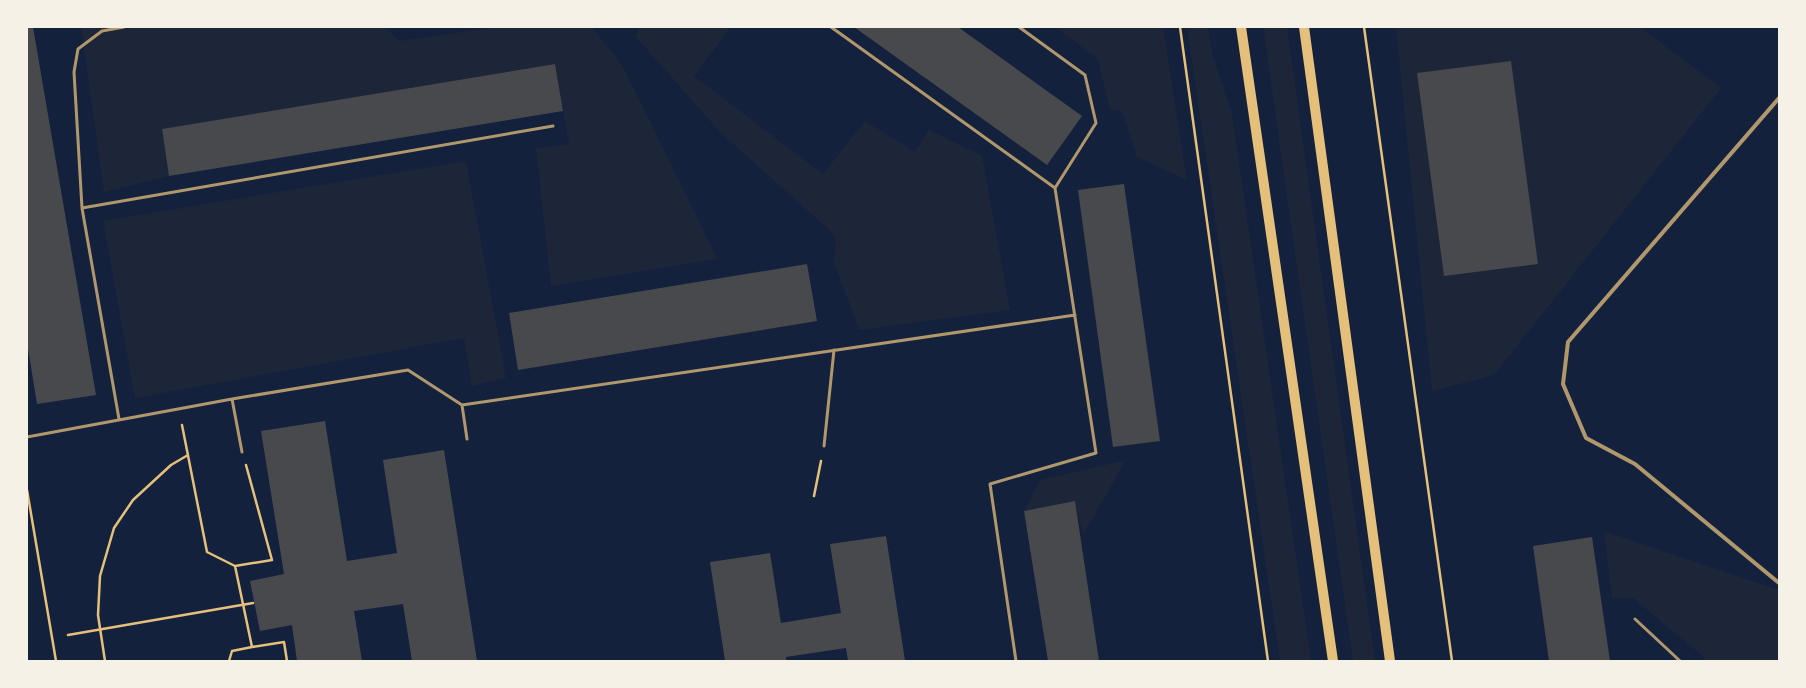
<svg xmlns="http://www.w3.org/2000/svg" width="1806" height="688" viewBox="0 0 1806 688" font-family="'DejaVu Sans',sans-serif">
  <rect width="100%" height="100%" fill="#14213d"/>
  <path fill="#1d2539" d="M81 27H386L399 41 497 27H592L622 65 718 259 551 286 536 148 569 144 555 64 162 129 169 176 104 192Z
    M639 27H731L694 76 823 174 865 121 915 152 929 130 982 156 1010 310 859 330 834 262 836 236 721 133 635 36Z
    M1055 27H1163L1187 180 1137 157 1122 111 1110 110 1098 59Z
    M1187 27H1208L1212 53 1232 114 1311 661H1280Z
    M1263 27H1287L1375 661H1353Z
    M1396 27H1640L1721 88 1494 375 1432 391Z
    M466 161 506 378 472 386 464 338 135 398 103 221Z
    M1126 460 1083 535 1075 501 1024 511 1040 480Z
    M1604 531 1779 590V661H1705V658L1633 598 1612 599Z"/>
  <path fill="#48494c" d="M27 27H33L96 395 37 404 27 343Z
    M854 27H958L1082 116 1047 165Z
    M1511 61 1538 264 1444 276 1417 73Z
    M555 64 563 111 169 176 162 129Z
    M1124 184 1160 441 1113 447 1078 190Z
    M807 264 817 321 518 370 509 313Z
    M325 421 347 561 397 553 383 460 444 450 477 661H412L403 604 354 611 362 661H297L292 625 260 631 250 581 284 574 261 431Z
    M1075 501 1099 661H1048L1024 511Z
    M886 536 905 661H848L846 648 786 657V661H725L710 562 770 553 781 623 841 613 830 544Z
    M1592 537 1610 661H1549L1533 546Z"/>
  <g fill="none" stroke-linecap="round" stroke-linejoin="round">
    <path stroke="#e5c07b" stroke-width="2.5" d="M1180 27 1268 661
      M1364 27 1452 661
      M182 425 207 552 235 566
      M246 465 272 560 235 566 252 647 284 642 287 661
      M27 490 56 661
      M814 496 821 461
      M68 635 253 603
      M105 661 98 615 100 576 114 528 133 500 171 465 188 455
      M229 661 232 651 252 647"/>
    <path stroke="#b1986c" stroke-width="3" d="M831 27 1055 188
      M82 208 553 126
      M232 399 242 452
      M462 405 467 439
      M119 419 82 208 74 72 78 49 102 31 124 27
      M27 437 232 399 408 370 462 405 1075 315
      M824 446 834 350
      M1635 619 1680 661
      M1016 661 990 484 1096 453 1055 188 1096 123 1085 75 1019 27"/>
    <path stroke="#b1986c" stroke-width="4" d="M1779 98 1568 342 1563 384 1586 438 1635 464 1779 583"/>
    <path stroke="#e5c07b" stroke-width="10" d="M1241 27 1333 661
      M1304 27 1390 661"/>
  </g>
  <rect width="1806" height="688" fill="none" stroke="#f6f1e7" stroke-width="56"/>
</svg>
